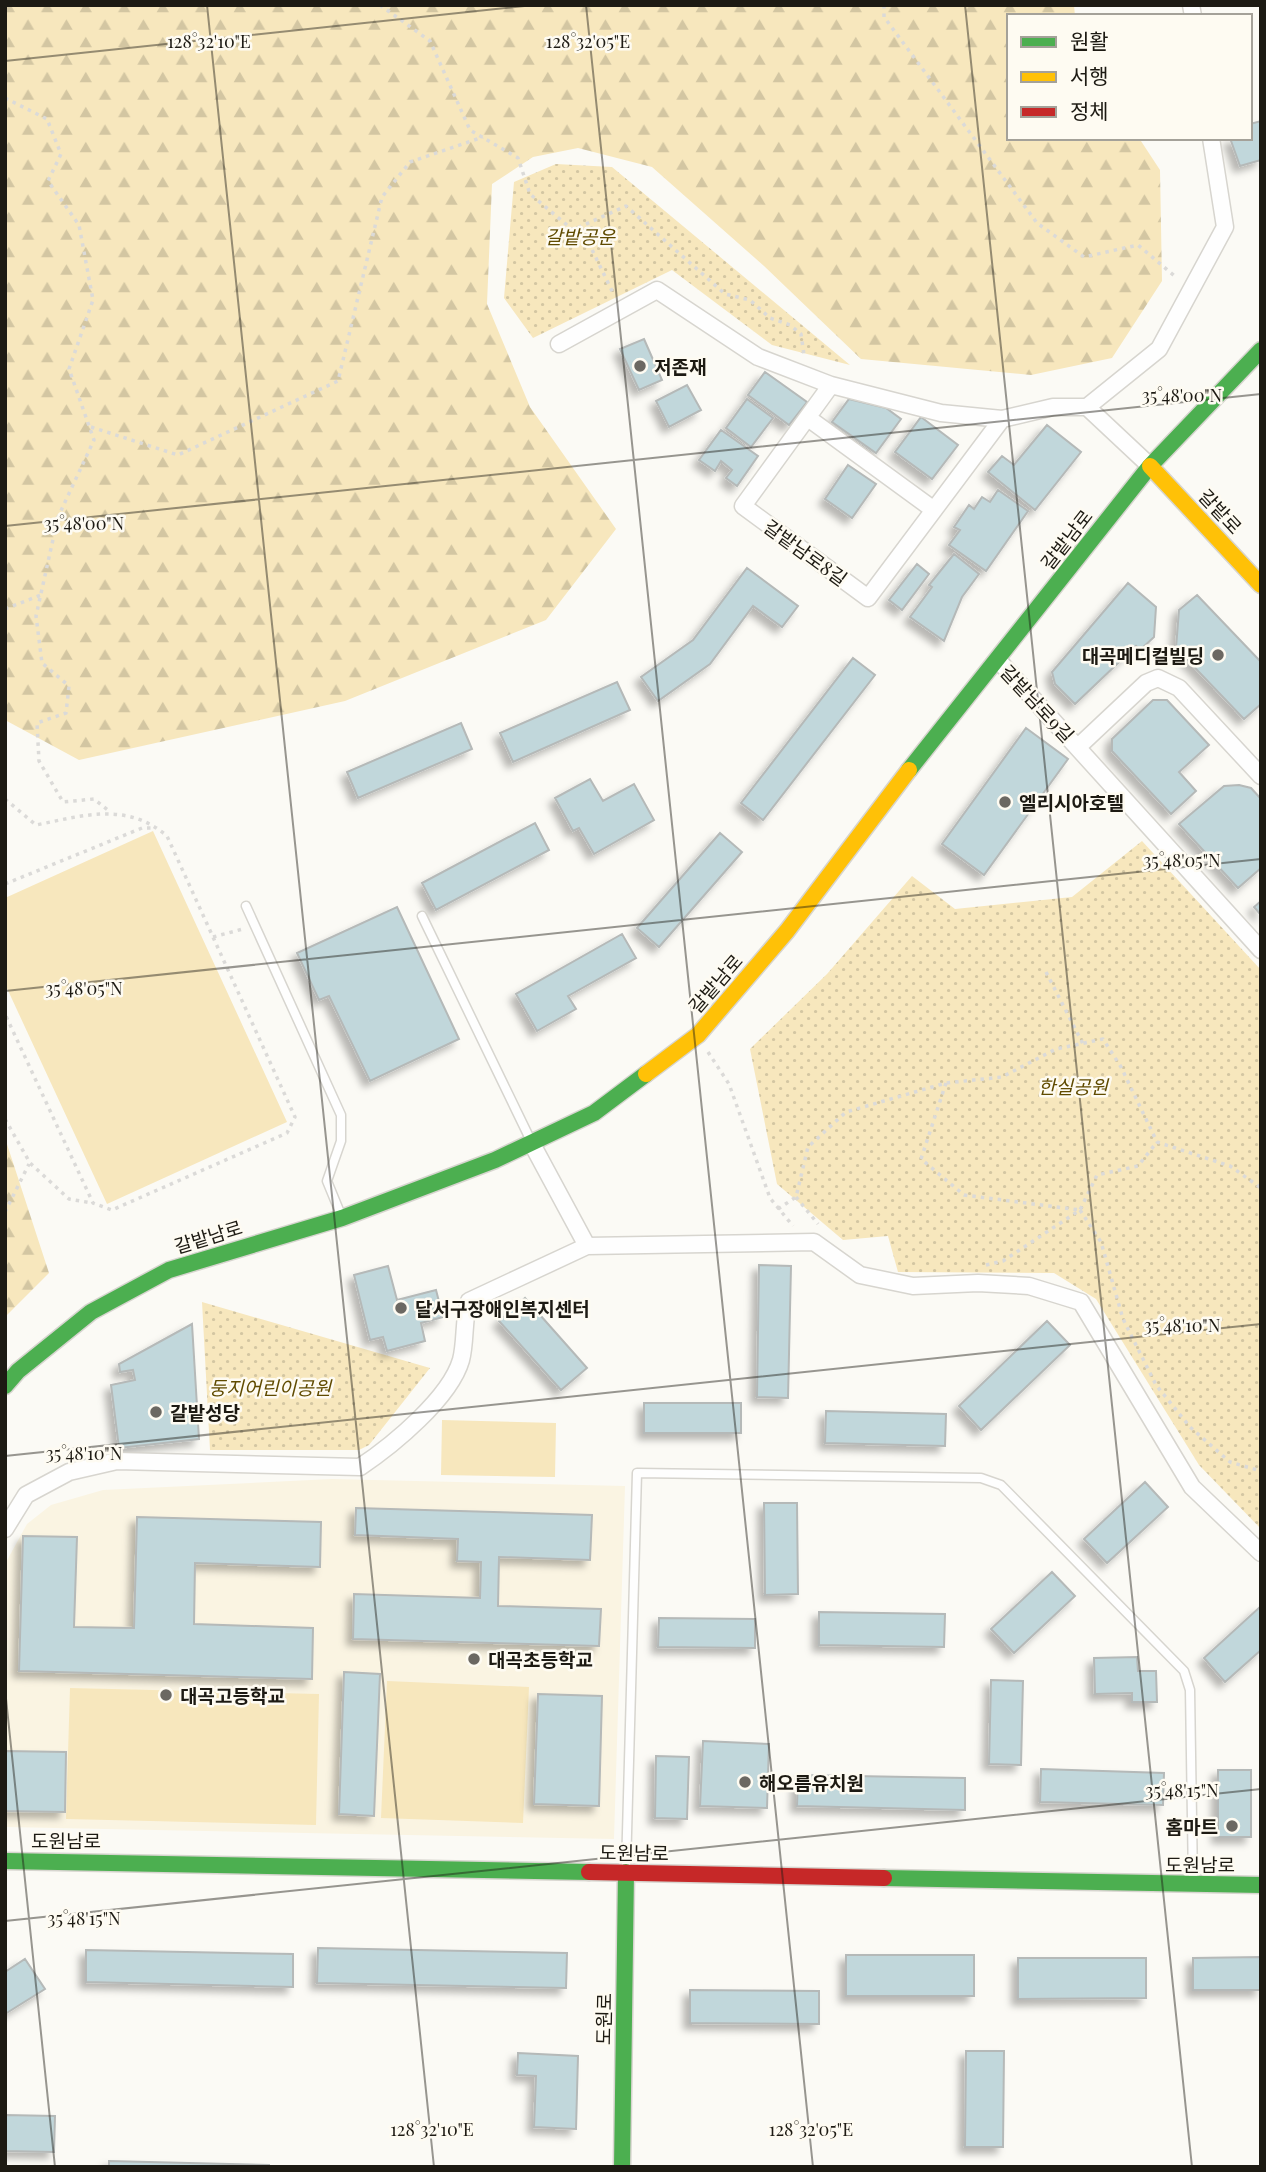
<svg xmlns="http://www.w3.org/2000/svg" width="1266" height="2172" viewBox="0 0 1266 2172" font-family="'Playfair Display','Noto Sans KR',serif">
  <defs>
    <pattern id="grass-dots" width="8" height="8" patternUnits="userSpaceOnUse" patternTransform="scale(1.75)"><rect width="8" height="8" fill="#f7e7bd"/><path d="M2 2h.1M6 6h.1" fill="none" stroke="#d3c6a2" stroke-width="1.8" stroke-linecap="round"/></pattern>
    <pattern id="forest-firs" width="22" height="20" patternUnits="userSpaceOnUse" patternTransform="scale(1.75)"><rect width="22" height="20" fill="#f7e7bd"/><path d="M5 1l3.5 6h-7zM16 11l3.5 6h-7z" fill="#d3c6a2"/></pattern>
    <filter id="shadow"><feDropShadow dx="-6" dy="6" stdDeviation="3.5" flood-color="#0004"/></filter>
  </defs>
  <rect width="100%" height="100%" fill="#fbfaf5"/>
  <path fill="#faf4e2" d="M332 1479 625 1486 614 1839 5 1827V1564L27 1524 51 1505 103 1490Z"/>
  <path fill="url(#grass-dots)" d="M556 164 612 167 850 365 772 345 672 270 533 338 504 298 514 182Z
    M1142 841 1261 970V1529L1199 1465 1096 1299 1054 1273 898 1272 888 1236 843 1240 777 1184 750 1049 827 974 912 876 955 909 1072 897Z
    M202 1302 430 1368 369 1445 359 1450H210Z"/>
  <path fill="url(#forest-firs)" d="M5 5H1074L1075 16H1009V138H1139L1160 170 1162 281 1112 358 1031 375 861 359 764 266 652 167 578 148 533 157 492 184 487 304 530 407 616 529 546 620 345 701 79 760 5 720Z
    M5 1138 49 1273 5 1317Z"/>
  <path fill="#f7e7bd" d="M153 831 287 1122 107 1204 5 984V898Z
    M442 1420 556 1423 555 1477 441 1475Z
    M387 1681 529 1687 523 1823 381 1818Z
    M70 1688 319 1694 316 1825 66 1819Z"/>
  <path fill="#c1d7db" stroke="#b5b9b8" stroke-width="2" filter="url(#shadow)" d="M1261 121V160L1240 166 1230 138H1250V124Z
    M644 339 662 380 639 390 620 349Z
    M765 372 807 402 789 425 748 395Z
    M687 385 701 410 669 427 656 401Z
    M747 399 773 418 751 447 726 428Z
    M849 399 886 408 901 419 876 453 832 422Z
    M921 417 958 445 932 479 895 452Z
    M1047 425 1081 452 1035 510 988 472 1002 456 1014 465Z
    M721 430 758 456 737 486 726 478 732 470 721 461 715 471 699 460Z
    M848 465 876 484 852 518 825 499Z
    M998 490 1028 511 986 571 949 545 960 530 954 527 969 505 974 509 982 497 990 502Z
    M954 554 979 574 962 597 944 641 910 617 932 587 929 585Z
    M917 564 929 574 902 610 889 600Z
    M747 568 798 606 782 627 753 606 710 664 658 701 641 677 693 640Z
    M1128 583 1156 607 1154 637 1140 650 1136 646 1075 704 1055 684 1052 672Z
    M1197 595 1261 662V704L1244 719 1176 648 1179 610Z
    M853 658 875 675 763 820 741 803Z
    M617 682 630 710 513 762 500 733Z
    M1153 700H1167L1209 745 1179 772 1196 791 1171 814 1112 751V739Z
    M461 723 472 749 358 798 347 772Z
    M1026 728 1068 759 984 875 942 844Z
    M590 779 603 801 634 784 654 820 594 854 579 828 573 831 555 798Z
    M1239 785 1251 788 1261 799V868L1238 888 1179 824 1224 786Z
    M535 823 549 850 436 910 422 883Z
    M720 833 742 852 659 947 637 928Z
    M1261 901V915L1254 907Z
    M397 907 459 1039 370 1081 329 996 319 1000 297 953Z
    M622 934 636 958 568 996 576 1009 537 1031 516 994Z
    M759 1265 791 1266 788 1398 757 1397Z
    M388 1266 397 1300 436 1290 443 1317 421 1323 425 1341 387 1351 383 1337 370 1340 354 1275Z
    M525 1298 587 1368 561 1390 499 1321Z
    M1047 1321 1070 1345 981 1430 959 1406Z
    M192 1324 199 1439 119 1448 111 1385 135 1380 133 1370 120 1372 119 1364Z
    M644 1403H741V1433H644Z
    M826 1411 946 1414 945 1446 825 1443Z
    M1145 1482 1168 1507 1107 1563 1084 1539Z
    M764 1503H797L798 1594 765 1595Z
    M356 1508 592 1515 590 1560 499 1557 498 1606 601 1609 599 1646 353 1639 354 1594 480 1598 481 1562 457 1561 458 1539 355 1535Z
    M137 1517 321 1522 320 1567 195 1563 194 1624 313 1628 312 1679 19 1671 23 1536 77 1537 74 1627 134 1628Z
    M1052 1572 1075 1596 1014 1653 991 1629Z
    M1261 1606V1650L1225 1682 1204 1658Z
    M819 1612 945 1614 944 1647 819 1645Z
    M659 1618 755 1619V1648L658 1647Z
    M1137 1657 1138 1671H1156L1157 1702H1132V1693L1095 1694 1094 1658Z
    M344 1672 380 1674 374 1816 339 1814Z
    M991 1680 1023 1681 1021 1765 989 1764Z
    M538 1694 602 1696 599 1806 534 1804Z
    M703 1741 769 1744 767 1808 700 1806Z
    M5 1751 66 1752 65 1812 5 1811Z
    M656 1756 689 1757 687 1819 655 1818Z
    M1041 1769 1164 1773 1163 1805 1040 1802Z
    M1218 1770H1251V1837H1218Z
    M798 1775 965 1778V1810L797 1806Z
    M318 1948 567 1953 566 1988 317 1983Z
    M86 1950 293 1954V1987L86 1982Z
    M846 1955H974V1996H846Z
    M1261 1957V1990H1193V1958Z
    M1018 1958H1146V1998L1018 1999Z
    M25 1959 45 1989 5 2014V1972Z
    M690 1990 819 1991V2024L690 2023Z
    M966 2051H1004L1003 2147H965Z
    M518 2053 578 2056 576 2129 534 2127 536 2076 517 2075Z
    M5 2115 55 2116 54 2152 5 2151Z
    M109 2161 269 2165V2167H109Z"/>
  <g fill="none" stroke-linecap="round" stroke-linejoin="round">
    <defs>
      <path id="lane" d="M246 906 341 1115V1141L327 1181 341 1215
        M422 916 531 1141
        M626 1869 637 1473 981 1478 1001 1485 1184 1671 1190 1690 1193 1883"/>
      <path id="street" d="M1191 5 1193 16
        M559 344 657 290 758 357 831 385 941 413 1002 419 1053 407H1087L1150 466
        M831 385 743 506 868 598 1002 419
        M1087 407 1159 349 1225 227 1211 138
        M808 418 934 510
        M998 660 1261 950
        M1079 746 1146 683 1158 678 1179 688 1261 776
        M532 1144 587 1246
        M5 1529 26 1495 69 1472 117 1461 360 1467C393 1445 450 1398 461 1360 466 1341 463 1320 469 1301L587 1246 814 1242 860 1275 913 1286 978 1283 1029 1286 1081 1302 1192 1487 1261 1553"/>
      <path id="fast" d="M909 770 1150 466 1261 350
        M5 1386 18 1371 91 1312 169 1270 342 1218 495 1160 594 1113 646 1074
        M5 1861 589 1872
        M884 1878 1261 1885
        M622 2167 626 1872"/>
      <path id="slow" d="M1150 466 1261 585
        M646 1074 698 1035 787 931 909 770"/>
      <path id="jam" d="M589 1872 884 1878"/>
    </defs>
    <use href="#lane" stroke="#d7d5cf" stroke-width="11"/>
    <use href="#street" stroke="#d7d5cf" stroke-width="19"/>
    <use href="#fast" stroke="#d7d5cf" stroke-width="19"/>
    <use href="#slow" stroke="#d7d5cf" stroke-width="19"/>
    <use href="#jam" stroke="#d7d5cf" stroke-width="19"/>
    <path stroke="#dbdad8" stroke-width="3.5" stroke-dasharray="3.5 5" stroke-linecap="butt" d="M380 5 430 41 470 130 518 158 530 194 573 230 626 206 725 294 750 300 770 318 790 325 801 334 804 355
      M884 5V17L1037 223 1084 257 1138 245 1177 278
      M5 98 47 119 61 154 48 181 79 225 93 300 69 369 94 440 58 517 36 616 42 663 69 686 66 713 37 723 39 761 63 802 94 799 109 811
      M581 227 614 295
      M91 427 178 455 338 381 382 197 410 162 483 137
      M5 609 41 595
      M5 799 36 825C82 816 126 801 167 836L295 1117 287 1133 112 1210 93 1203 5 1014
      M5 884 142 828H151
      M213 937 243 929
      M1046 972 1083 1044
      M708 1052 729 1084 770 1198 793 1226
      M946 1083 921 1159 964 1195 1080 1210
      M5 1119 30 1163 69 1199 92 1203
      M796 1197 818 1224
      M778 1209 796 1197 808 1147 846 1112 946 1083 1002 1077 1056 1049 1103 1039 1121 1067 1157 1142 1230 1166 1261 1188
      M1080 1210 1101 1242 1123 1319 1156 1385 1190 1427 1230 1462 1261 1471
      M5 1212 29 1164
      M986 1265 1003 1261 1080 1210 1097 1175 1138 1166 1157 1142"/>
    <use href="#lane" stroke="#fefefe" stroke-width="8"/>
    <use href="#street" stroke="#fefefe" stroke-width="16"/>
    <use href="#fast" stroke="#4caf50" stroke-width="16"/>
    <use href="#slow" stroke="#ffc107" stroke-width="16"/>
    <use href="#jam" stroke="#c62828" stroke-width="16"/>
  </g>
  <path fill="none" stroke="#1d1a13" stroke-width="2" stroke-opacity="0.45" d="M207 5 434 2167M586 5 813 2167M965 5 1192 2167M5 61 534 5M5 526 1261 394M5 991 1261 859M5 1456 1261 1324M5 1689 55 2167M5 1921 1261 1789"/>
  <g fill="#6b6862" stroke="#fefbf2" stroke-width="2.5">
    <circle cx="640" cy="366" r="7"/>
    <circle cx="1218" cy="655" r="7"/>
    <circle cx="1005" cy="802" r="7"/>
    <circle cx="401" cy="1308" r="7"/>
    <circle cx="156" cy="1412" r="7"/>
    <circle cx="474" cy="1659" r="7"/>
    <circle cx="166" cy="1695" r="7"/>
    <circle cx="745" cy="1782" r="7"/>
    <circle cx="1232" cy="1826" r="7"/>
  </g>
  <g text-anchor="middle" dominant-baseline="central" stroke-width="5" stroke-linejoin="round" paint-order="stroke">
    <g font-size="19" font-style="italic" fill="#604b00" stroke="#fefbf2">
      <text x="580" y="236">갈밭공운</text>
      <text x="1073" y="1086">한실공원</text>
      <text x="270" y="1387">둥지어린이공원</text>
    </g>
    <g font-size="19" font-weight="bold" fill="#1d1a13" stroke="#fefbf2" text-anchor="start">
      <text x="654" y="366">저존재</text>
      <text x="1204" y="655" text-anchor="end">대곡메디컬빌딩</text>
      <text x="1019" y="802">엘리시아호텔</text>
      <text x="415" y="1308">달서구장애인복지센터</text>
      <text x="170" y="1412">갈밭성당</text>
      <text x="488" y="1659">대곡초등학교</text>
      <text x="180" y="1695">대곡고등학교</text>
      <text x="759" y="1782">해오름유치원</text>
      <text x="1218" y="1826" text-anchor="end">홈마트</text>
    </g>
    <g font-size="19" fill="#1d1a13" stroke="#fefbf2">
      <text transform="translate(1221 511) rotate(47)">갈밭로</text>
      <text transform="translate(1066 539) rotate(-52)">갈밭남로</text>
      <text transform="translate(806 552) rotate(36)">갈밭남로8길</text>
      <text transform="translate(1038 703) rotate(47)">갈밭남로9길</text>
      <text transform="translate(715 983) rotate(-49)">갈밭남로</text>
      <text transform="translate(208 1236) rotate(-17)">갈밭남로</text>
      <text x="66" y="1840">도원남로</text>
      <text transform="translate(634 1852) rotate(1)">도원남로</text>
      <text x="1200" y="1864">도원남로</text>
      <text transform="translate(603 2019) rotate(-89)">도원로</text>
    </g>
  </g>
  <g font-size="18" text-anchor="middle" fill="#1d1a13" stroke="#fefbf2" stroke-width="5" stroke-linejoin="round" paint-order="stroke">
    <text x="209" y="48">128°32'10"E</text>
    <text x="588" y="48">128°32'05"E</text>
    <text x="1182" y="402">35°48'00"N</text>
    <text x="84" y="530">35°48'00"N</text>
    <text x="1182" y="867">35°48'05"N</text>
    <text x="84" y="995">35°48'05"N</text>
    <text x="1182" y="1332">35°48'10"N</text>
    <text x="84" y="1460">35°48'10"N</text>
    <text x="1182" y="1797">35°48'15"N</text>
    <text x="84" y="1925">35°48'15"N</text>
    <text x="432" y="2136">128°32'10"E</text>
    <text x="811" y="2136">128°32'05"E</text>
  </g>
  <rect width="1266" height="2172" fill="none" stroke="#1d1a13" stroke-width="14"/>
  <rect x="1007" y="14" width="245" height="126" fill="#fefbf2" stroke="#a4a199" stroke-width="2"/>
  <rect x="1021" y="37" width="35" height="10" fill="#4caf50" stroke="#a4a199" stroke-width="2"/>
  <text x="1070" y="49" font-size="21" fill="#1d1a13">원활</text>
  <rect x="1021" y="72" width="35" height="10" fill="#ffc107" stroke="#a4a199" stroke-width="2"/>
  <text x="1070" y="84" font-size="21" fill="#1d1a13">서행</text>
  <rect x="1021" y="107" width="35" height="10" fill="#c62828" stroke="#a4a199" stroke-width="2"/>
  <text x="1070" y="119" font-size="21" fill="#1d1a13">정체</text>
</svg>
